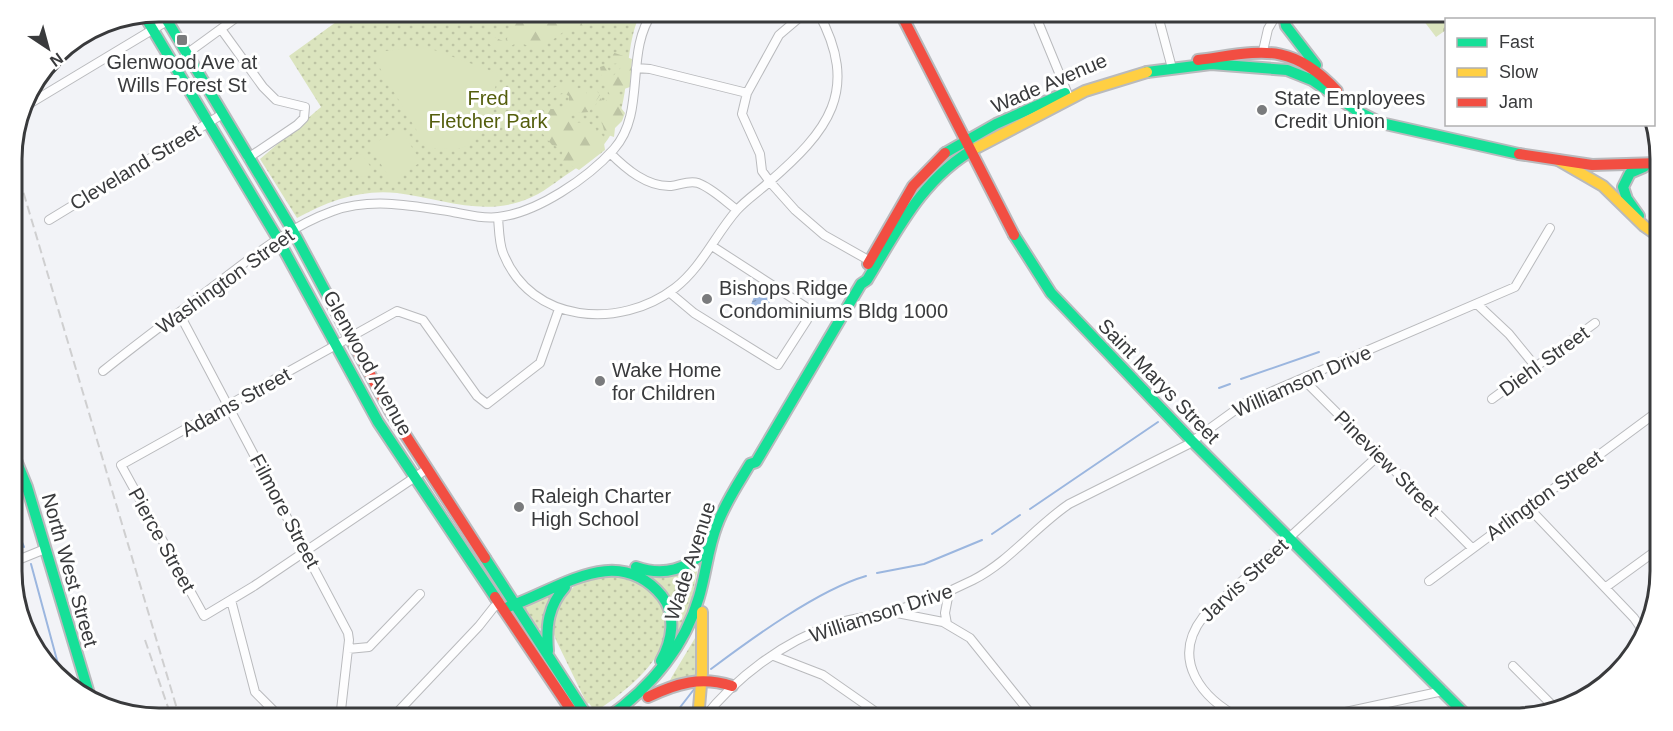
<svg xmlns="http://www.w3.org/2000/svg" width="1673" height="731" viewBox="0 0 1673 731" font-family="Arial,sans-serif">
  <defs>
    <pattern id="grass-dots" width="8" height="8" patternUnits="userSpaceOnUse" patternTransform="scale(1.5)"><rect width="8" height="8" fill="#dbe4be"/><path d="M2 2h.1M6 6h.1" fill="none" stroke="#bdc4a4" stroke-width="1.8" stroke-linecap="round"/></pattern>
    <pattern id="forest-firs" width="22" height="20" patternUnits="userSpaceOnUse" patternTransform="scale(1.5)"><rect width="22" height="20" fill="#dbe4be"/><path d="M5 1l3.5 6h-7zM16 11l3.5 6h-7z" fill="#bdc4a4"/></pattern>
    <pattern id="cemetery-stones" width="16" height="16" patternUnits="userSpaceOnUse" patternTransform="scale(1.5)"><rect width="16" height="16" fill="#dbe4be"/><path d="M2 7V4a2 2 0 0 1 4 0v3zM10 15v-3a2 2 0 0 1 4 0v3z" fill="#bdc4a4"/></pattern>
    <pattern id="water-ripples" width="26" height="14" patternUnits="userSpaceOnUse" patternTransform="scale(1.5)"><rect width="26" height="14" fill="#9bb6df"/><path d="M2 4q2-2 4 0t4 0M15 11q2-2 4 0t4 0" fill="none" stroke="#7f95b6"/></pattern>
  </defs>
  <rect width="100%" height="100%" fill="#f2f3f7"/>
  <path fill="url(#grass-dots)" d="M350 12H641C621 52 634 102 608 139 598 154 581 165 566 175 552 185 537 197 519 202 479 215 438 198 397 193 361 189 328 201 297 218L260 159 321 107 289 56Z
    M699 562 692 599 676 637 649 576Z
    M628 574C635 579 646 583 652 589 696 637 634 686 595 712L589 703 587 704 556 640 552 628 553 620 559 603 579 581 590 576Z
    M550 596 541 628 539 629 525 608V604Z
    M698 633 700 676 671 682 670 680Z"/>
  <path fill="url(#forest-firs)" d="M523 12H568L578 15 584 29 579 33 570 27 539 50 518 42 499 53 485 40 490 35 505 42Z
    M612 52 632 59 630 87 618 91 617 103 625 113 622 121 615 128 614 137 605 134 599 112 594 107 601 98 603 105 610 95 602 80 600 67 606 65 612 77 620 69 621 63 612 64Z
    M567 83 575 90 585 86 587 95 596 90 600 95 589 112 576 113 568 118 571 123 588 122 603 136 605 150 579 170 561 160 563 149 552 145 538 128 547 114 540 106 544 103 551 109H569V96L562 93 552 99 549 95 553 88Z"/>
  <path fill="url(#cemetery-stones)" d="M1417 12H1470L1460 19 1446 20V30L1436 37Z"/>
  <path fill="#dbe4be" d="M423 46 497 73 498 78C492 96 483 144 461 148 451 150 438 148 427 148L371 53Z
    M400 128 421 162 391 181 370 146Z
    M362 154 372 169 367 176 360 177 350 161 355 155Z"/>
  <path fill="url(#water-ripples)" d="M756 292 769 298 770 302 755 317 748 312Z"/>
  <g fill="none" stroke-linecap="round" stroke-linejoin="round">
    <path stroke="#9bb6df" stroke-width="2" d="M1241 379 1319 352
      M1219 388 1230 384
      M1177 410 1183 405
      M1030 509 1158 422
      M13 521 24 547
      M992 534 1020 515
      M31 564 61 675
      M877 573 924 564 982 540
      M711 669C751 639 818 590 866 576
      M671 719 695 688"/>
    <defs>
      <path id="street" d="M806 12 779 35 747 93 742 114 760 154 762 171 770 182 795 210 824 235 870 261
        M1034 12 1069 97
        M1157 12 1172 68
        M221 29 263 87 276 100 305 107 304 118 297 125 248 158
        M1263 51 1268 29 1278 12
        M185 55 244 12
        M636 68 650 69 747 93
        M24 107 167 21
        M610 153C626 169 647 187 671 186 680 185 689 180 698 183 712 188 726 202 737 210
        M498 217C499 229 499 243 503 253 531 324 620 330 675 288 702 267 715 235 737 210 746 200 758 192 768 183 828 131 861 91 818 12
        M49 220 221 115
        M669 292 694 313 778 365 807 320 809 309 712 246
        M1477 304 1509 334 1536 367
        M179 313 348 633 349 640 340 719
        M103 371C139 342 177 314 214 286 251 258 288 227 333 211 372 197 414 206 453 212 468 215 484 219 498 217 537 213 588 178 614 149 647 112 624 52 653 12
        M1303 379 1472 548
        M1492 399 1595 323
        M427 469 254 586 204 616 121 465 397 311 423 320 477 396 487 404 540 363 559 309
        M1528 507 1634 618 1645 634
        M13 562 45 549
        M1429 581 1661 409
        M1606 587 1661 547
        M231 600 255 692 282 719
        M892 612 943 622 970 638 1035 719
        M947 624 945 613 949 592
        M348 649 369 647 420 594
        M774 656 823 675 886 719
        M1513 666 1554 707
        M391 719 479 626 494 607 501 604
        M703 719C736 677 783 642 834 624 853 618 873 616 892 611 920 604 947 593 973 580 1010 561 1035 527 1069 504L1187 445 1245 403 1515 287 1550 228
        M1242 719C1202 699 1170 660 1203 617L1379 455
        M1313 719 1443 691"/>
      <path id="fast" d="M162 12 293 231 348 334
        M1283 12 1286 26 1316 65
        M144 15 278 239 378 422 495 597
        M1147 72 1211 64 1287 70 1312 80 1357 111 1381 123 1519 154
        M945 153 996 124 1065 93
        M1639 216 1627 199 1623 187 1630 173 1644 167
        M1014 235 1051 293 1192 441 1470 719
        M13 453 27 487 90 697
        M485 558 589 719
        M636 567C665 577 686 569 709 549
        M508 607C560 589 617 542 662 596 677 615 672 641 661 661
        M548 651C546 626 548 606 565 587
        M626 714 639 713 656 719
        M606 719C650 688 684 649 699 597 706 573 708 548 717 525 725 503 738 484 750 464L756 462 861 284 867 280C897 231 923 177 976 148"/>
      <path id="slow" d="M976 148 1085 91 1147 72
        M1558 160 1603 186 1644 226 1660 237
        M698 719 702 673V612"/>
      <path id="jam" d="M900 12 1014 235
        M1198 60C1260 52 1290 40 1337 91
        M1519 154 1592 165 1660 163
        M868 264 913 186 945 153
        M348 334 390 411 485 558
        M495 597 577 719
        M648 697C677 683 701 676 732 686"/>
    </defs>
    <use href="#street" stroke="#b9babd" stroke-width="10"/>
    <use href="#fast" stroke="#b9babd" stroke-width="14"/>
    <use href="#slow" stroke="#b9babd" stroke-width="14"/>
    <use href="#jam" stroke="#b9babd" stroke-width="14"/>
    <use href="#street" stroke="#fdfdfe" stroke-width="8"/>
    <use href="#fast" stroke="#16e098" stroke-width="10"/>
    <use href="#slow" stroke="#ffcf43" stroke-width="10"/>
    <use href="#jam" stroke="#f24e42" stroke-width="10"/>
    <path stroke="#cfcfd0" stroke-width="2" stroke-dasharray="9 4.5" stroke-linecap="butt" d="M12 154 180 719
      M145 640 172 719"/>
  </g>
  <g fill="#7a7b7d" stroke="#fff" stroke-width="2">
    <rect x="176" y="34" width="12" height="12" rx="3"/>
    <circle cx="1262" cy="110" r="6"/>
    <circle cx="707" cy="299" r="6"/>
    <circle cx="600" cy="381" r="6"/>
    <circle cx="519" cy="507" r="6"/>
  </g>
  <g text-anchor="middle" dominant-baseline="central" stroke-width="6" stroke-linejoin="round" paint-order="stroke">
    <g font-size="20" fill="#393a3c" stroke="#fff" text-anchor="start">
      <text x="182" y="62" text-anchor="middle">Glenwood Ave at<tspan x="182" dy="23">Wills Forest St</tspan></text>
      <text x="1274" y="98">State Employees<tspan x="1274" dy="23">Credit Union</tspan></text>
      <text x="719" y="288">Bishops Ridge<tspan x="719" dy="23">Condominiums Bldg 1000</tspan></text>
      <text x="612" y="370">Wake Home<tspan x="612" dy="23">for Children</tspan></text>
      <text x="531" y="496">Raleigh Charter<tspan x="531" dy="23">High School</tspan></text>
    </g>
    <g font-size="20" fill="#393a3c" stroke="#fff">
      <text transform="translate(1049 83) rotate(-23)">Wade Avenue</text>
      <text transform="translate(135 167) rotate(-31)">Cleveland Street</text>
      <text transform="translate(225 281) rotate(-36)">Washington Street</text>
      <text transform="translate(1544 361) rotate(-36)">Diehl Street</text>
      <text transform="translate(368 363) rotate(61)">Glenwood Avenue</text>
      <text transform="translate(1159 381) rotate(46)">Saint Marys Street</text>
      <text transform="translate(1302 381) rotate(-24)">Williamson Drive</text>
      <text transform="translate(236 402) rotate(-29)">Adams Street</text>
      <text transform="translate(1387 463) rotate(45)">Pineview Street</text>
      <text transform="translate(1544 495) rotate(-36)">Arlington Street</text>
      <text transform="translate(285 511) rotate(62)">Filmore Street</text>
      <text transform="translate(162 540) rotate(61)">Pierce Street</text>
      <text transform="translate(690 561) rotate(-72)">Wade Avenue</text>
      <text transform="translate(70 570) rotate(74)">North West Street</text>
      <text transform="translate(1244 580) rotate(-43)">Jarvis Street</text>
      <text transform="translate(881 613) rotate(-18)">Williamson Drive</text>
    </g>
    <g font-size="20" fill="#545e0d" stroke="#fff">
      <text x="488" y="98">Fred<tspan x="488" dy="23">Fletcher Park</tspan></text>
    </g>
  </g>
  <path d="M0 0H1673V731H0ZM159 22H1513A137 137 0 0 1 1650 159V571A137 137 0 0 1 1513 708H159A137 137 0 0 1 22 571V159A137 137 0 0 1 159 22Z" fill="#fff" fill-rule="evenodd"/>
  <path fill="none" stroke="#393a3c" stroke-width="3" d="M159 22H1513A137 137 0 0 1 1650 159V571A137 137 0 0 1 1513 708H159A137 137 0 0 1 22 571V159A137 137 0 0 1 159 22Z"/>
  <rect x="1445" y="18" width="210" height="108" fill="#ffffff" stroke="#b0b0b1" stroke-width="1.5"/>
  <rect x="1457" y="38" width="30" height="9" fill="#16e098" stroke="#b0b0b1" stroke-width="1.5"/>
  <text x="1499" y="48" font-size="18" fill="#393a3c">Fast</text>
  <rect x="1457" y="68" width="30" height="9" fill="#ffcf43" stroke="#b0b0b1" stroke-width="1.5"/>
  <text x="1499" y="78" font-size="18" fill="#393a3c">Slow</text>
  <rect x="1457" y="98" width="30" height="9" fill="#f24e42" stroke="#b0b0b1" stroke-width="1.5"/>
  <text x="1499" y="108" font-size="18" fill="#393a3c">Jam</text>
  <g transform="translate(48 48) rotate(144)" stroke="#ffffff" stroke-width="4.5" paint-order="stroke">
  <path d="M0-4.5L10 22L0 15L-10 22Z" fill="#393a3c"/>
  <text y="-9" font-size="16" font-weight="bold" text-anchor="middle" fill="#393a3c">N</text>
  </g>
</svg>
